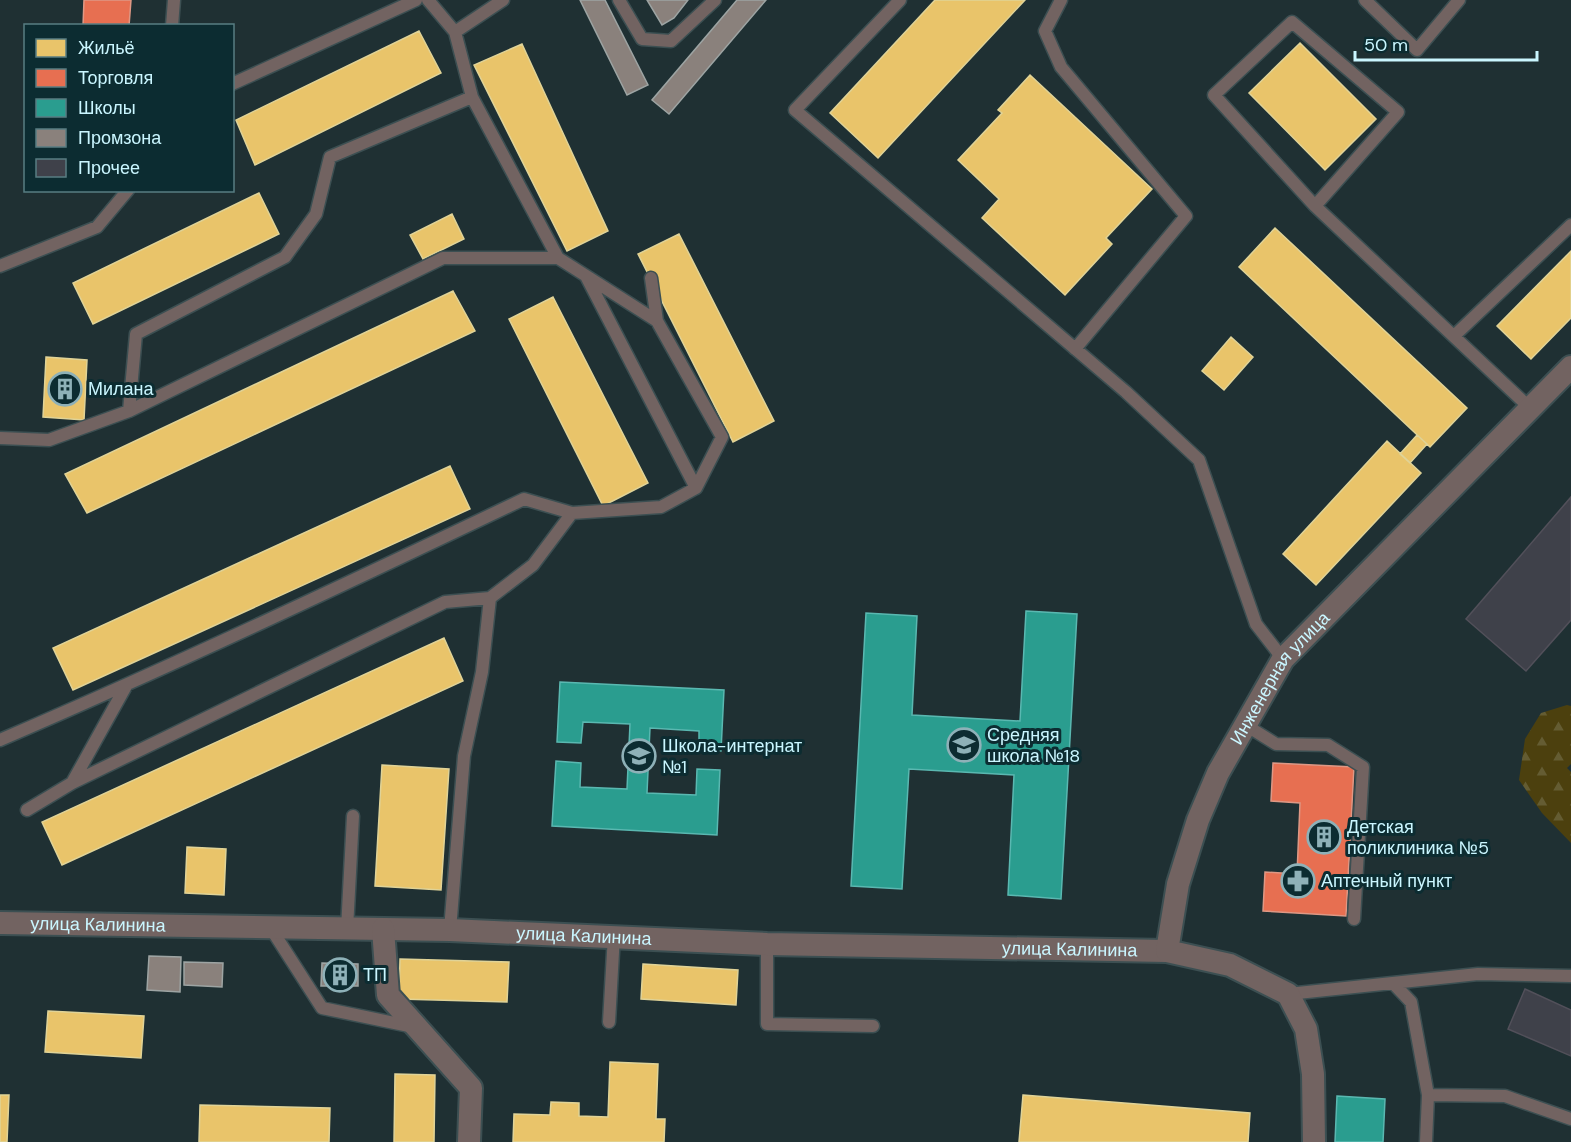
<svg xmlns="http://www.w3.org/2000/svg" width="1571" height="1142" viewBox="0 0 1571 1142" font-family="'DM Sans',sans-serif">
  <defs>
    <pattern id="forest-firs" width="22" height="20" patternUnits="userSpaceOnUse" patternTransform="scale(1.5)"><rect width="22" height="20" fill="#4c400e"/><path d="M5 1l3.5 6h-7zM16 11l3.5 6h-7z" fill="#645c32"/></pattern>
  </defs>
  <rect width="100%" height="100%" fill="#1f3033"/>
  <path fill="url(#forest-firs)" d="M1567 705 1571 706V764L1567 768 1571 772V843L1542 813 1519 780 1525 739 1541 713Z"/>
  <path fill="#e9c46a" stroke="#e0d397" stroke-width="1.5" d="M935 0H1025L878 158 830 113Z
    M419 31 441 73 255 165 236 120Z
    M1300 43 1376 119 1325 170 1249 93Z
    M522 44 608 231 567 251 474 65Z
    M1030 75 1152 189 1106 238 1112 244 1065 295 982 218 999 199 958 160 1002 113 998 110Z
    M259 193 279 234 93 324 73 283Z
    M452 214 464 239 423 259 410 235Z
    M1275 228 1467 408 1430 447 1239 267Z
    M679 234 774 421 733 442 638 254Z
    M1571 251V318L1531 359 1497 326Z
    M453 291 475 331 87 513 65 474Z
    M553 297 648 483 603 506 509 319Z
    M1231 337 1253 357 1224 390 1202 371Z
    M46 357 87 360 84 420 43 417Z
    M1417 435 1427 444 1410 463 1400 454Z
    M1387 441 1421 473 1316 585 1283 554Z
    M450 466 470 509 73 690 53 648Z
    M444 638 463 681 62 865 42 822Z
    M382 765 449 769 441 890 375 886Z
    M187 847 226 849 224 895 185 893Z
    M400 959 509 962 507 1002 399 999Z
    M643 964 738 970 736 1005 641 999Z
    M48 1011 144 1016 141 1058 45 1052Z
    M610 1062 658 1064 656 1119H665L664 1142H513L514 1114 550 1115 551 1102 579 1103V1116L608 1117Z
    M395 1074 435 1075 434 1142H394Z
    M0 1095H9L7 1142H0Z
    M1023 1095 1250 1113 1248 1142H1019Z
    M200 1105 330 1108 329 1142H199Z"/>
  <path fill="#e76f51" stroke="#de9885" stroke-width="1.5" d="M84 0H131L129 26H83Z
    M1273 763 1354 767 1346 916 1263 911 1265 872 1297 874 1300 803 1271 801Z"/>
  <path fill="#2a9d8f" stroke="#5ab8b1" stroke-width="1.5" d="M1026 611 1077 614 1061 899 1008 895 1014 775 909 769 902 889 851 886 866 613 917 616 912 715 1020 721Z
    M560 682 724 690 721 751 699 750V731L650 728 647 793 696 795 697 769 720 770 717 835 552 826 556 761 581 763 580 787 627 789 630 724 583 722 581 743 557 742Z
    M1337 1096 1385 1099 1383 1142H1335Z"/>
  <path fill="#8a817c" stroke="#9da4a3" stroke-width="1.5" d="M580 0H605L648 85 627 95Z
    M647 0H688L674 18 662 25Z
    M737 0H766L669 114 652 100Z
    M149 956 181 957 180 992 147 990Z
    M184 962 223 963 222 987 184 985Z
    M322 963 358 964V986H321Z"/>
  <path fill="#3f414a" stroke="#52505a" stroke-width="1.5" d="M1571 497V620L1526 671 1466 619Z
    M1525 989 1571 1010V1056L1508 1029Z"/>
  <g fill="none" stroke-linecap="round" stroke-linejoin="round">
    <defs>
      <path id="lane" d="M428 0 455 32 472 97 558 258
        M619 0 642 39 671 41 715 0
        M900 0 795 110 1126 392 1199 460 1256 624 1283 659
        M1061 0 1045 31 1061 67 1186 216 1075 349
        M1365 0 1417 50 1459 0
        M172 26 174 0
        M455 32 503 0
        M232 84 416 0
        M1315 206 1398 112 1292 22 1214 95 1315 206 1530 408
        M0 266 97 227 128 190
        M586 276 696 488
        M651 278 657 321
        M1454 336 1571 225
        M129 411 136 334 285 257 316 214 330 157 472 97
        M0 438 49 440 129 411 443 258H558L657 321 722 437 696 488 661 507 572 513 524 499C350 582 177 664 0 740
        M1247 726 1276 744 1328 745 1363 767 1354 919
        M72 783 126 686
        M27 810 72 783 445 602 490 598
        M270 927 322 1008 414 1027
        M347 929 353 816
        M450 930 464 756 482 672 490 598 533 565 572 513
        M767 944V1024L873 1026
        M1393 983 1411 1002 1428 1095 1426 1142
        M1288 994 1478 974 1571 976
        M609 1022 614 935
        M1428 1095 1505 1096 1571 1119"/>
      <g id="street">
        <path id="s1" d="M0 923 450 930 767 944 1167 951"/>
        <path d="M383 929 388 995 471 1088 469 1142"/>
        <path id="s2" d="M1314 1142 1313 1074 1306 1029 1288 994 1230 965 1167 951 1178 884 1198 820 1218 773 1283 659 1571 367"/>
      </g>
    </defs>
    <use href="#lane" stroke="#3c4f52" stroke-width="15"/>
    <use href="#street" stroke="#3c4f52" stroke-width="26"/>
    <use href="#lane" stroke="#726361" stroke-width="12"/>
    <use href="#street" stroke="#726361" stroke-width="22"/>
  </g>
  <defs>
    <symbol id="building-ring" viewBox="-11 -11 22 22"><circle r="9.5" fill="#0c2c31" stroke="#8eb1b8" stroke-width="1.5"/><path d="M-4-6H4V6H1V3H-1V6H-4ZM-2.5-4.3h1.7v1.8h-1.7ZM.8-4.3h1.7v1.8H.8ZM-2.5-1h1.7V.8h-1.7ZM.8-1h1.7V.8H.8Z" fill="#8eb1b8"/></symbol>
    <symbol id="school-ring" viewBox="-11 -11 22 22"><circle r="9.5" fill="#0c2c31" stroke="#8eb1b8" stroke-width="1.5"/><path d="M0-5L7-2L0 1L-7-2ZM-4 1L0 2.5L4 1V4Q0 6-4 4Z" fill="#8eb1b8"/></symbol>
    <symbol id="pharmacy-ring" viewBox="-11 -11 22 22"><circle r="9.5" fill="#0c2c31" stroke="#8eb1b8" stroke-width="1.5"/><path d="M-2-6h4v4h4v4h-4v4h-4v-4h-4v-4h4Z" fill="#8eb1b8"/></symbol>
  </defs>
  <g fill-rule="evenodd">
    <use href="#building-ring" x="46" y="370" width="38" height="38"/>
    <use href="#school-ring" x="945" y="726" width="38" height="38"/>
    <use href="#school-ring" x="620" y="737" width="38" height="38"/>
    <use href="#building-ring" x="1305" y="818" width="38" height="38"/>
    <use href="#pharmacy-ring" x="1279" y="862" width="38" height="38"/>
    <use href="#building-ring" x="321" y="956" width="38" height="38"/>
  </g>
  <g text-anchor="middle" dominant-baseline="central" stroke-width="6" stroke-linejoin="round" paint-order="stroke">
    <g font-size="18" fill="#caf6ff" stroke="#0c2c31" text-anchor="start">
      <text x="88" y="389">Милана</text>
      <text x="987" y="735">Средняя<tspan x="987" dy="21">школа №18</tspan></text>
      <text x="662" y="746">Школа-интернат<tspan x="662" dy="21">№1</tspan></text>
      <text x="1347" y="827">Детская<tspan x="1347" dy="21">поликлиника №5</tspan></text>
      <text x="1321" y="881">Аптечный пункт</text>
      <text x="363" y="975">ТП</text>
    </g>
    <g font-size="18" fill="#caf6ff" stroke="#0c2c31">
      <text stroke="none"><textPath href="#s2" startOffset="582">Инженерная улица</textPath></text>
      <text stroke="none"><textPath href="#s1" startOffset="98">улица Калинина</textPath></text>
      <text stroke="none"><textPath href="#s1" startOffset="584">улица Калинина</textPath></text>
      <text stroke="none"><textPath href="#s1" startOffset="1070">улица Калинина</textPath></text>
    </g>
  </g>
  <rect x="24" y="24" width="210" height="168" fill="#0c2c31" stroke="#587d83" stroke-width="1.5"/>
  <rect x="36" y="39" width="30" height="18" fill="#e9c46a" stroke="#587d83" stroke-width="1.5"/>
  <text x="78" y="54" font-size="18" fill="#caf6ff">Жильё</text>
  <rect x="36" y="69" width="30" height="18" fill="#e76f51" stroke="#587d83" stroke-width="1.5"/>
  <text x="78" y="84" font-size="18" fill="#caf6ff">Торговля</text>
  <rect x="36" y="99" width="30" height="18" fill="#2a9d8f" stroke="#587d83" stroke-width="1.5"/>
  <text x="78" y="114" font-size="18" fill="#caf6ff">Школы</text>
  <rect x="36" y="129" width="30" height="18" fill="#8a817c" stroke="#587d83" stroke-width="1.5"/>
  <text x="78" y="144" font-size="18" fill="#caf6ff">Промзона</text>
  <rect x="36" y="159" width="30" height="18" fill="#3f414a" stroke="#587d83" stroke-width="1.5"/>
  <text x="78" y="174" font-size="18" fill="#caf6ff">Прочее</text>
  <path d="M1355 51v9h182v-9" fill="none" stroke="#caf6ff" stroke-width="3"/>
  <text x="1364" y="51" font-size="18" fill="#caf6ff" stroke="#0c2c31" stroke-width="4.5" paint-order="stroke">50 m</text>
</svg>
